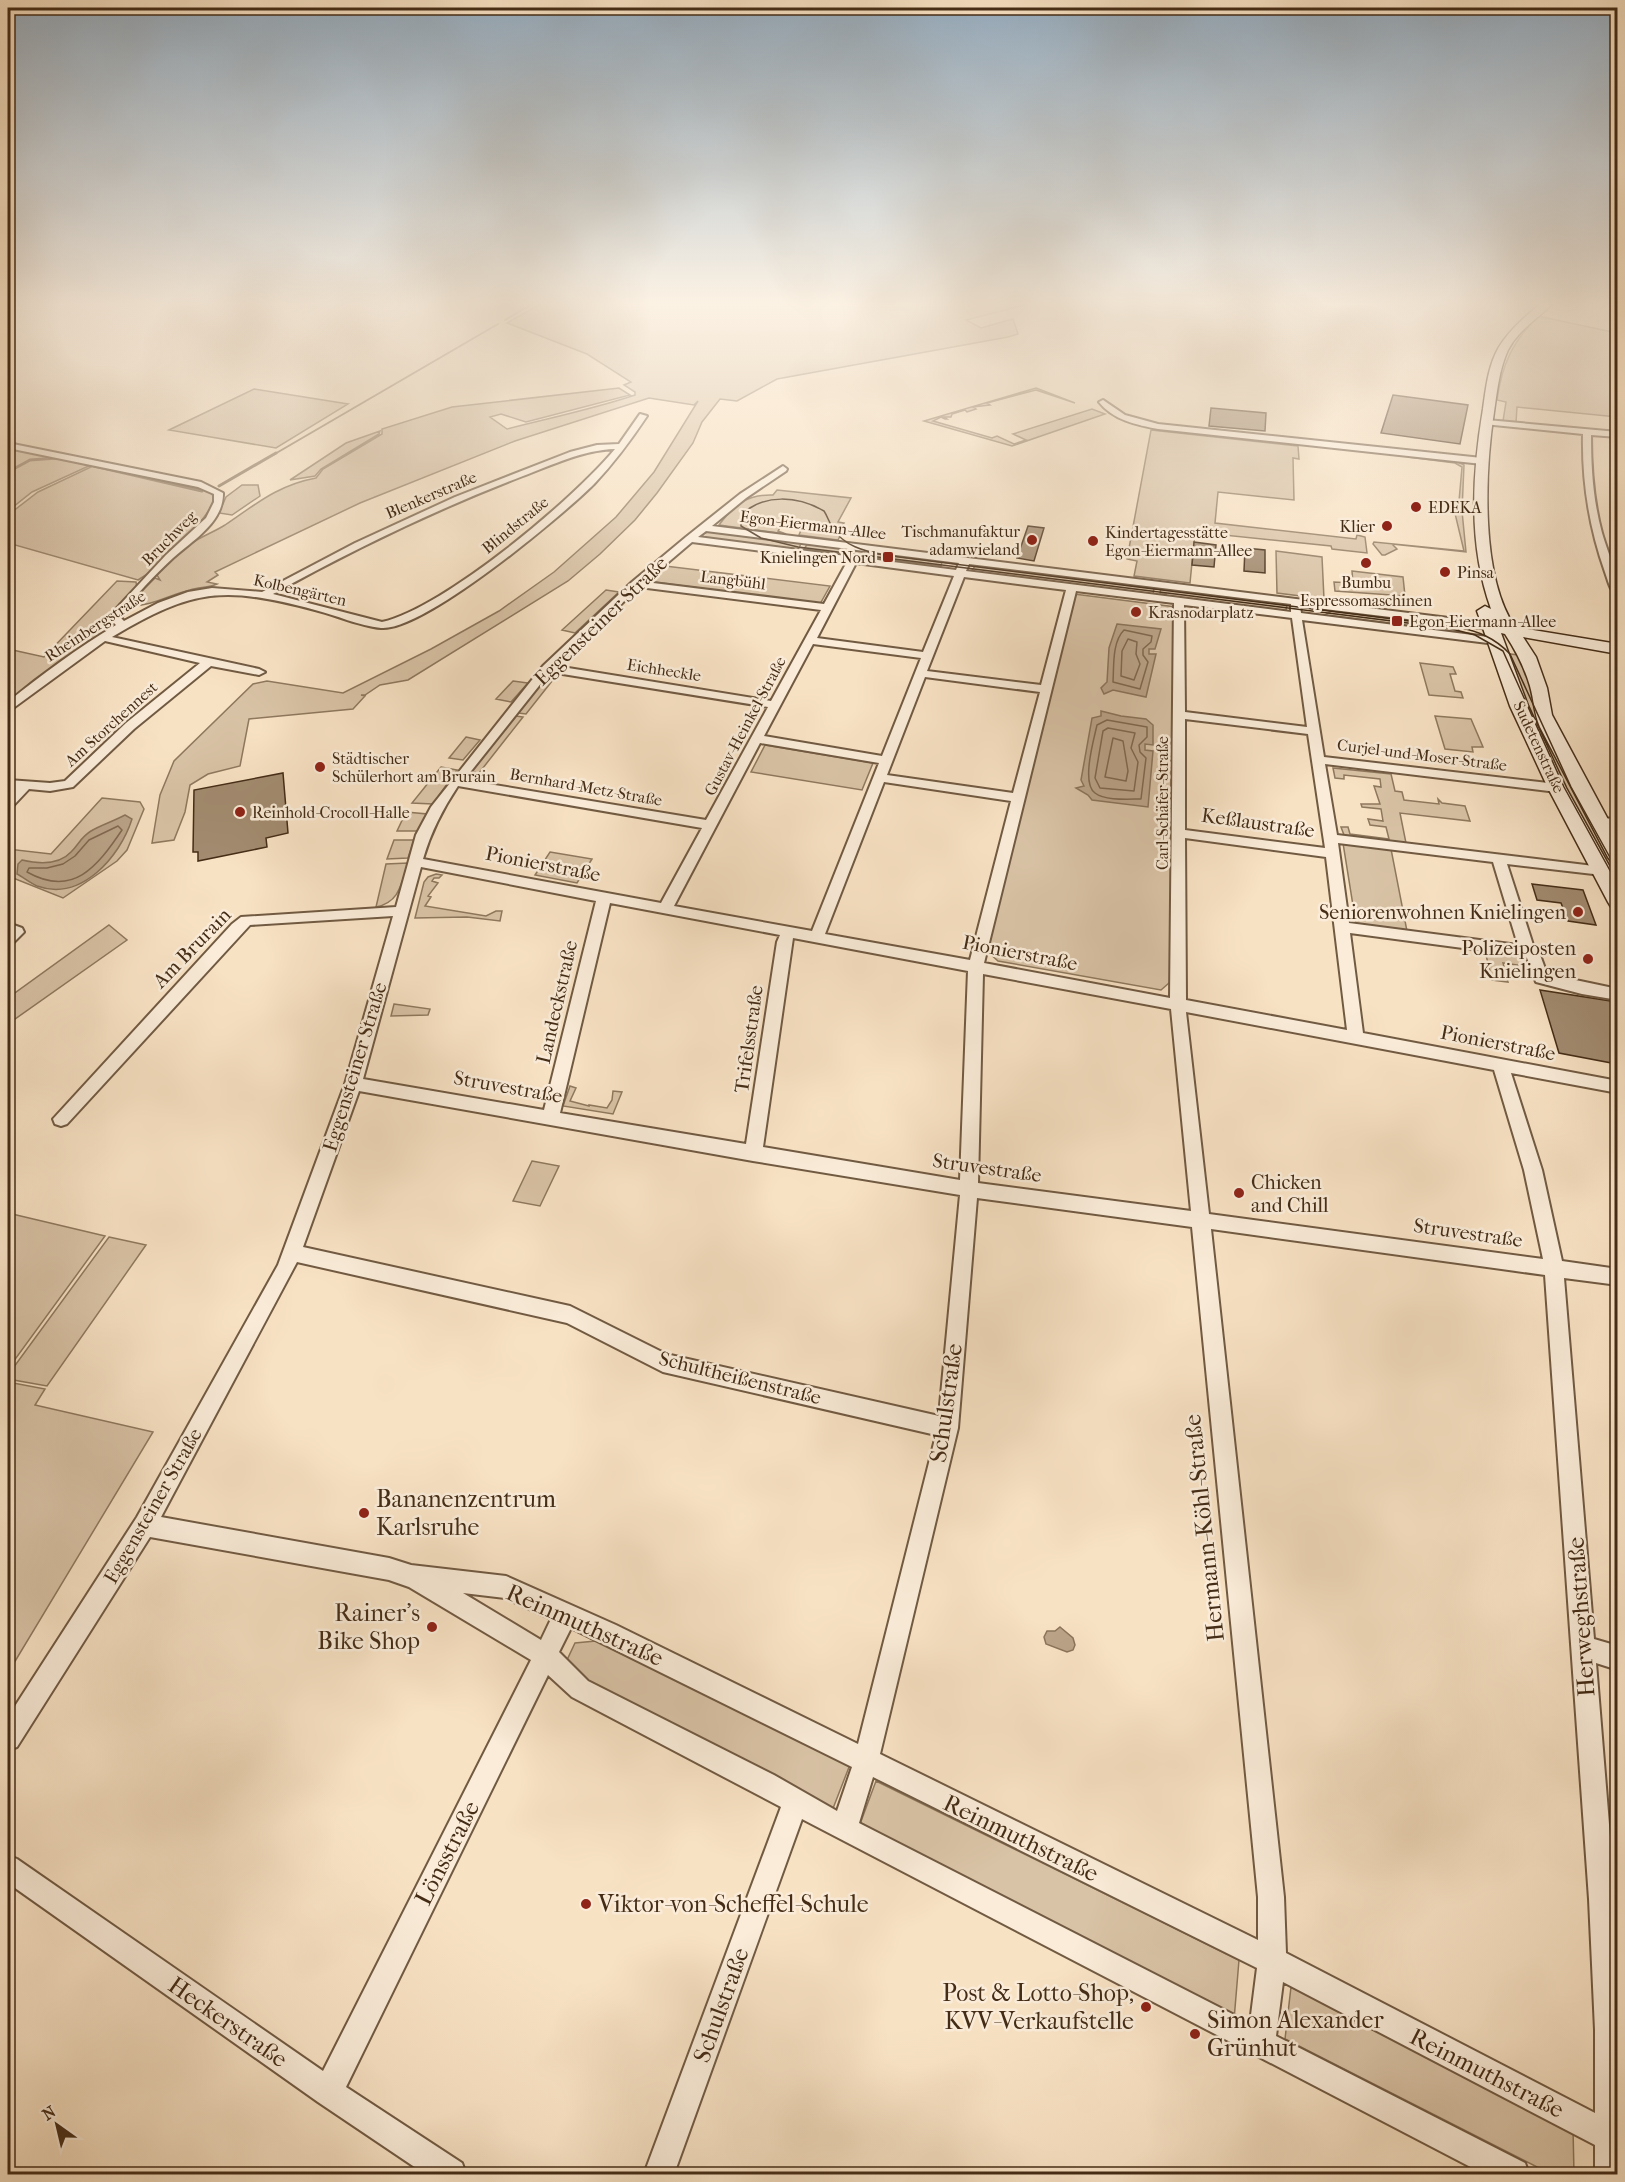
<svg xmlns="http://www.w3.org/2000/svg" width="1625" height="2182" viewBox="0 0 1625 2182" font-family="'IM FELL French Canon',serif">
  <rect width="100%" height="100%" fill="#f8e2c4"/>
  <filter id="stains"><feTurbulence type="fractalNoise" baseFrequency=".00333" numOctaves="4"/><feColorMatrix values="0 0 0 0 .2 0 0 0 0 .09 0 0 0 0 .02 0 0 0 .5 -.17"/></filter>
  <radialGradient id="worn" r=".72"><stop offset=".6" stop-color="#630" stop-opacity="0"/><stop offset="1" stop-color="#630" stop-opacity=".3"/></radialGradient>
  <path fill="#d9c3a6" stroke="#8e785e" stroke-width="1.5" d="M546 301H1040L966 320 981 328 1013 319 1018 334 1008 337 777 379 737 401 720 399 702 422 693 443 657 493 635 520 600 554 568 581 408 680 380 685 365 695H361L365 696 353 709 249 719 240 766 208 774 190 785 185 812 174 840 152 843 160 795 174 761 253 684 267 681 343 693 431 649 499 611 554 572 616 517 654 472 698 401 694 405 649 398 515 441 360 503 215 572 218 575 207 582 217 584C209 588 199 587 190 590 169 595 152 606 131 606V604H129L155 578 160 580 157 575C168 563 178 551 192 543 202 536 214 532 225 525 256 504 278 485 316 478L323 469 382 434V429L452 407 619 388 630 395 526 422 501 414 490 417 507 429C550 418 597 408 635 395V392L624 385 631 382 587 354 507 323Z
    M1538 316 1617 333V417L1517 407 1516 423 1503 421 1506 402 1497 400C1502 364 1512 343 1538 316Z
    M1036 388 1075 403 1036 390 987 403 990 405 973 407 976 409 967 412 965 410 952 414 951 417H944L947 419H945L941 417 933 421 992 438 997 436 1014 444 1026 440 1013 434 1092 409 1105 414 1012 446 924 421Z
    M254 389 348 404 276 448 169 430Z
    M1151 430 1298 446 1299 459 1293 458 1294 500 1218 492 1215 523 1356 539 1357 535 1365 537 1367 553 1332 549 1331 546 1195 532 1190 583 1134 576 1137 561 1127 559Z
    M380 431 379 434 321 469 315 476 290 480 346 443Z
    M8 447 91 465 32 492 8 511Z
    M1408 457 1456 461 1464 465 1462 511 1466 552 1392 544 1397 549 1385 555H1382L1373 544 1374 542 1464 551 1452 501H1459L1462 467 1455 463Z
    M95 465 211 491 215 502C195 531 168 562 138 580L8 543V515L38 492Z
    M242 485H258L260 496 232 515 219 513 226 497Z
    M777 490 851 498 838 522 844 523 839 531 841 534 838 540 799 535 802 528 781 526 778 531 786 534 719 525C734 505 747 494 773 495Z
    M710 531 802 542 797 551 703 538V534Z
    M808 543 928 558 927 560 942 562 941 566 804 549Z
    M1276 551 1322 557 1324 599 1277 593Z
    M976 565 1147 585V587L1154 588 1153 595 978 573 972 570Z
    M665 566 830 586 820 604 647 581Z
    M1352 571 1403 577 1405 596 1335 591 1334 582 1353 583Z
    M117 581 136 582 137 589 110 619 113 629 8 703V649L44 657Z
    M1161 587 1281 602 1287 605 1286 610 1281 611 1166 597V594H1160Z
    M606 590 619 592 575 633 562 630Z
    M1074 594 1176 607 1173 984 1169 983 1161 990 998 961 986 950Z
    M1333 610 1458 625 1459 632 1325 615Z
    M1503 653 1518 655 1570 779 1617 866V892L1549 764Z
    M1420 663 1453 667 1456 674H1450L1455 691 1461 692 1463 698 1429 695Z
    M548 675 556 676 526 714 518 713Z
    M513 681 528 683 511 702 496 699Z
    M516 716 523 717 479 773 471 772Z
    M1435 716 1471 719 1483 747H1472L1473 752 1445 749Z
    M466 737 480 740 463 760 449 758Z
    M765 745 873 763 862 790 751 772Z
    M441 767 457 770 433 804 412 803Z
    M1333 768 1391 774 1395 791 1402 792 1404 800 1439 804 1438 799 1442 803 1465 806 1470 821 1400 813 1406 843 1344 835 1341 827H1348L1350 834 1389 839 1386 827 1370 825 1368 819 1383 821 1381 809 1362 807 1361 804H1380L1374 786 1381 787 1380 779 1344 775V779L1335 778Z
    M102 798 140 802 144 809 127 850 117 861 63 898 8 876V849L51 854Z
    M406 812 427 814 418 831H397Z
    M394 840H414L408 858 387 859Z
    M1343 843 1391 849 1407 931 1356 924Z
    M550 852 592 859 577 883 535 875Z
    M408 863C401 884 400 902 376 907L386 864Z
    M436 874 442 875 439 878H434L432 881 438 883 428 896 431 897 425 906 486 916 496 911H502L500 921 467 917 415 918 424 882 428 877Z
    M109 925 127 940 8 1024V998Z
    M1485 951 1529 957 1532 967 1503 963 1508 982 1492 980Z
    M394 1004 430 1009 428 1015 391 1016Z
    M570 1086 576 1088 570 1101 589 1106V1105L607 1108 612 1100 613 1091 622 1092 613 1114 563 1106Z
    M532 1161 559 1166 540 1206 513 1201Z
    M8 1213 105 1236 8 1369Z
    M109 1237 146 1245 47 1386 8 1379V1375Z
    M8 1382 45 1389 35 1405 153 1432 8 1673Z
    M606 1640 851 1762 832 1811 583 1686 567 1660 575 1643Z
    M876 1781 1239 1960 1234 2020 860 1824Z
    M1291 1987 1573 2128 1574 2174H1551L1285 2039Z"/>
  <path fill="#bba489" stroke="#8b745b" stroke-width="1.5" d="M1117 624 1161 629 1155 649H1149V654H1156L1146 697 1113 690 1104 694 1101 688 1107 682 1109 648Z
    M1101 711 1121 716 1146 719 1153 725V745L1145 744V750L1153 751 1148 807 1092 800 1088 795 1076 788 1084 786 1081 780 1092 718 1101 716Z
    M125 815 132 819C120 857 81 902 37 886 30 883 23 877 17 874L18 864 22 860C39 864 59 865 71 852 79 844 81 837 91 831 101 825 114 821 125 815Z
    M1060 1627 1073 1638 1075 1645 1073 1650 1067 1652 1046 1644 1044 1637 1047 1631H1055Z"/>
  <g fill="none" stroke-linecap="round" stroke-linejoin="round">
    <path stroke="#806850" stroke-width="1.5" d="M1124 630 1152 636 1151 642 1143 649V655L1148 662 1140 689 1113 682C1114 666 1112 642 1124 630Z
      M1128 639 1137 642 1136 654 1140 664 1134 680 1121 676 1122 651Z
      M1107 720 1147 727V737L1139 745 1140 752 1146 758 1141 799C1129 799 1105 801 1095 793 1081 783 1094 739 1097 725Z
      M1108 728 1135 733 1131 748 1138 762 1134 791 1100 788 1095 778 1103 731Z
      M1113 738 1123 741 1128 771 1126 781 1105 777Z
      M118 826 122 830C97 867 73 898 27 872L29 868H47L63 864 75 856 89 840Z"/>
    <path stroke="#8b745b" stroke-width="2" d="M505 320 537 301
      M273 455 498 324"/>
    <path stroke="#8b745b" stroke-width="3" d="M78 462 89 465
      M94 466 202 491
      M8 472 30 460 57 458
      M219 486 276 453"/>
  </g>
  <path fill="#a28b70" stroke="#442c16" stroke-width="1.5" d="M1393 395 1468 405 1460 444 1381 433Z
    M1211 408 1266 413 1265 431 1209 426Z
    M1028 526 1044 528 1034 561 1017 558Z
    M1194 542 1216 545 1214 567 1192 565Z
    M1245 548 1265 550V573L1244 571Z
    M283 773 288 833 266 838 267 847 198 861V852H193L194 790Z
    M1532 884 1583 890 1596 925 1568 921 1561 903 1537 900Z
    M1540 990 1617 1002V1064L1559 1053Z"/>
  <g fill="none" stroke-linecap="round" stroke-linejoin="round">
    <defs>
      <path id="street" d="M1103 400 1125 415 1158 424 1482 458 1486 461 1482 464 1158 429C1137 425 1113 420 1099 402Z
        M640 414 647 416C631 440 614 463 594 484 562 516 423 632 381 628 359 626 336 615 315 610 224 586 194 588 112 637L259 669 265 672 259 675 211 666 134 729 73 787 50 791 29 789 13 806 8 807V796L15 788H8V780L50 783 65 781 126 723 200 663 105 641 12 709 8 710V702C42 674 78 648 116 625L110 619 115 610 166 555 206 518 214 502V494L198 487 8 448V443L201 482 223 493C224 522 192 541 173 558 155 575 133 596 121 618L124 621 158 603 188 592 212 588 262 592 355 543 455 497 570 452 597 445 619 444ZM615 449C574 499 444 608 382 622L273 594C354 549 437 509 523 476 552 465 583 450 615 449Z
        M1487 420 1618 432V437L1591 435C1591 468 1593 500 1602 533 1608 554 1618 573 1618 596 1610 592 1608 580 1605 572 1589 527 1582 482 1583 434L1484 424 1483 422Z
        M783 466 787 469 786 471 746 498 712 526 1489 623 1494 626 1489 629 1300 606 1301 613 1496 638 1501 641 1496 644 1302 620 1324 757 1557 784 1563 788 1557 792 1325 764 1337 835 1602 867 1609 871 1602 875 1507 864 1534 948 1540 955 1547 974 1618 989V1000L1582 994 1536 982 1527 958 1523 956 1350 933 1363 1033 1618 1081V1093L1511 1073 1542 1170 1562 1261 1618 1269V1285L1564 1278 1594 1639 1618 1646V1670L1596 1663 1618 1936V2174H1595V2145L1283 1982 1276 2036 1525 2163 1529 2174H1484L802 1819 674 2174H644L781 1807 572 1697 548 1675 346 2087 462 2163 466 2174H425L318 2102 8 1883V1855L17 1859 323 2071 531 1660 409 1587 389 1580 150 1537 17 1747 8 1750V1717L137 1517 278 1265 345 1084 393 916 250 925 67 1124 61 1126 55 1124 53 1119 232 924 241 917 396 907 416 835 431 807 543 666 632 582 686 537 740 494ZM706 531 959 563 956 570 698 537ZM692 542 847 562 824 604 645 582ZM856 563 954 576 923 652 817 638ZM969 564 1291 604V612L966 571ZM964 577 1066 590 1041 685 927 671ZM639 587 821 610 771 701 556 666ZM1076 591 1174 603 1170 998 984 963ZM1184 605 1292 618 1307 727 1185 712ZM813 644 921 658 882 756 764 736ZM550 672 768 707 706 820 464 780ZM925 677 1040 692 1013 793 887 775ZM1185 719 1308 734 1325 848 1185 830ZM760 743 879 763 812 931 674 906ZM884 782 1011 801 970 960 825 934ZM458 786 702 828 661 903 423 859C431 832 442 810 458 786ZM1185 838 1326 857 1347 1030 1186 1000ZM1338 843 1493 862 1518 945 1349 923ZM421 867 596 901 544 1110 363 1079ZM610 903 780 935 777 942 746 1144 560 1113ZM793 938 968 971 960 1180 763 1147ZM983 974 1171 1009 1191 1211 978 1183ZM1186 1012 1494 1070 1524 1170 1543 1259 1209 1214ZM359 1091 753 1161 960 1195 939 1416 666 1354 570 1306 303 1247ZM977 1198 1192 1227 1258 1897V1940L880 1754 958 1428ZM1211 1229 1545 1275 1589 1899 1595 2030V2113L1286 1953 1284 1897ZM297 1262 567 1323 663 1372 936 1435 858 1744 616 1625 506 1576 411 1565 389 1558 161 1517ZM463 1593 505 1598 551 1619 541 1640ZM571 1628 852 1767 837 1811 774 1775 588 1681 559 1652ZM873 1777 1257 1968 1250 2023 859 1823Z
        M1598 818 1618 819V827L1593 825 1591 822 1593 819Z
        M8 923 22 928 24 932 13 943 8 944Z"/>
      <path id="secondary" d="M1544 301H1555C1539 318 1519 329 1508 350 1499 370 1497 391 1494 412 1485 471 1480 576 1515 627L1618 644V654L1523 637 1536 657 1547 688 1552 715 1618 838V863L1611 861 1608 857 1540 727C1534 713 1534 700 1530 686 1524 666 1516 651 1505 634L1501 633 1528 706 1566 788 1618 882V909L1611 907 1608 902 1548 788 1510 706 1477 611 1485 606 1491 609C1468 545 1472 475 1483 409 1486 388 1488 366 1499 347 1511 328 1527 315 1544 301Z"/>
    </defs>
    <use href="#street" stroke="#715a42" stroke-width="4"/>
    <use href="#secondary" stroke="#442c16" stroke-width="3"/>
    <use href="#street" fill="#faecd9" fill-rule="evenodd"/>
    <use href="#secondary" fill="#faecd9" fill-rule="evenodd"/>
    <path stroke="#442c16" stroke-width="1.5" d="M1618 872 1571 787 1510 654C1495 638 1478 631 1457 627L883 555C865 551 843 546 833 528 829 523 828 517 824 511 798 496 764 493 741 515V526L761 538 798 547 1448 628 1475 635 1503 651 1564 787 1618 885"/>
  </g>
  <linearGradient id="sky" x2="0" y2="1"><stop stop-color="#96aec2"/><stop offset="0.5" stop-color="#fcf2e4"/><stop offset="1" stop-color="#fcf2e4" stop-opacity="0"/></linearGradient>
  <rect width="1625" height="607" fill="url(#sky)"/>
  <g fill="#8f2418" stroke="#faecd9" stroke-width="2">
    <circle cx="1416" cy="507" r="6"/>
    <circle cx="1387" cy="526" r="6"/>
    <circle cx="1032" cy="540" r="6"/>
    <circle cx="1093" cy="541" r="6"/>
    <rect x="882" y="551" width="12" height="12" rx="3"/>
    <circle cx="1366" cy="563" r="6"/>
    <circle cx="1445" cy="572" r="6"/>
    <circle cx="1136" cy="612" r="6"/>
    <rect x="1391" y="615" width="12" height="12" rx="3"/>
    <circle cx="320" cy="767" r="6"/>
    <circle cx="240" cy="812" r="6"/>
    <circle cx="1578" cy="912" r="6"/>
    <circle cx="1588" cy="959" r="6"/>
    <circle cx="1239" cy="1193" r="6"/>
    <circle cx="364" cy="1513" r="6"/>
    <circle cx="432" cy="1627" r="6"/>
    <circle cx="586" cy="1904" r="6"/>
    <circle cx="1146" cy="2007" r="6"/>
    <circle cx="1195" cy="2034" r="6"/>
  </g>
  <g text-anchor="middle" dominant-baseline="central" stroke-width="5" stroke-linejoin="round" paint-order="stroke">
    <g font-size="16" fill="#442c16" stroke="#faecd9">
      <text transform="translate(431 495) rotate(-23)">Blenkerstraße</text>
      <text transform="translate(515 525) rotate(-39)">Blindstraße</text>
      <text transform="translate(813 525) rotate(7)">Egon-Eiermann-Allee</text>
      <text transform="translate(169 538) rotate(-45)">Bruchweg</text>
      <text transform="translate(733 580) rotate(7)">Langbühl</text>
      <text transform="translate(300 590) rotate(13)">Kolbengärten</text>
      <text transform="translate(95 626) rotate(-33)">Rheinbergstraße</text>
      <text transform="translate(664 670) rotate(9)">Eichheckle</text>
      <text transform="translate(111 724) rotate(-42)">Am Storchennest</text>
      <text transform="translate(745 726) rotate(-62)">Gustav-Heinkel-Straße</text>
      <text transform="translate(1539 747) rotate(65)">Sudetenstraße</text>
      <text transform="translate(1422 755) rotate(7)">Curjel-und-Moser-Straße</text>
      <text transform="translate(586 787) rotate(10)">Bernhard-Metz-Straße</text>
      <text transform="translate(1162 803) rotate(-90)">Carl-Schäfer-Straße</text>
    </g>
    <g font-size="16" fill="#442c16" stroke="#faecd9" text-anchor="start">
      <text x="1428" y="507">EDEKA</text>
      <text x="1375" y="526" text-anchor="end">Klier</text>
      <text x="1020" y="531" text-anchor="end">Tischmanufaktur<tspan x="1020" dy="18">adamwieland</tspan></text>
      <text x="1105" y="532">Kindertagesstätte<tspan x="1105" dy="18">Egon-Eiermann-Allee</tspan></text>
      <text x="876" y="557" text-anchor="end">Knielingen Nord</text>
      <text x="1457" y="572">Pinsa</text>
      <text x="1366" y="582" text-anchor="middle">Bumbu<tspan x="1366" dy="18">Espressomaschinen</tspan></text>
      <text x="1148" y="612">Krasnodarplatz</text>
      <text x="1409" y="621">Egon-Eiermann-Allee</text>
      <text x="332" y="758">Städtischer<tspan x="332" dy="18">Schülerhort am Brurain</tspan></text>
      <text x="252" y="812">Reinhold-Crocoll-Halle</text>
    </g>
    <g font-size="20" fill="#442c16" stroke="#faecd9">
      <text transform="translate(601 621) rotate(-44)">Eggensteiner Straße</text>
      <text transform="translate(1258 823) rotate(8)">Keßlaustraße</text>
      <text transform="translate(543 864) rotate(11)">Pionierstraße</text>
      <text transform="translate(192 948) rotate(-46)">Am Brurain</text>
      <text transform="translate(1020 953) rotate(11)">Pionierstraße</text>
      <text transform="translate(557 1002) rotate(-77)">Landeckstraße</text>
      <text transform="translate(749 1039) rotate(-82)">Trifelsstraße</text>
      <text transform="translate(1498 1043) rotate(11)">Pionierstraße</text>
      <text transform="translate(355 1067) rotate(-73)">Eggensteiner Straße</text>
      <text transform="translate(508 1087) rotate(10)">Struvestraße</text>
      <text transform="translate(987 1168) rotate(8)">Struvestraße</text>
      <text transform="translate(1468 1233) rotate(8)">Struvestraße</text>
      <text transform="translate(740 1378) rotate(14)">Schultheißenstraße</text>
      <text transform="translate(153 1506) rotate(-60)">Eggensteiner Straße</text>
    </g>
    <g font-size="20" fill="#442c16" stroke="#faecd9" text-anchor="end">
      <text x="1566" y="912">Seniorenwohnen Knielingen</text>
      <text x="1576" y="948">Polizeiposten<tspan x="1576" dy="23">Knielingen</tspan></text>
      <text x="1251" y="1182" text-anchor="start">Chicken<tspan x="1251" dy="23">and Chill</tspan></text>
    </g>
    <g font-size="24" fill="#442c16" stroke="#faecd9">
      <text transform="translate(946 1403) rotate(-82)">Schulstraße</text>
      <text transform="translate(1204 1528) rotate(-96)">Hermann-Köhl-Straße</text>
      <text transform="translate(1581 1617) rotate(-94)">Herweghstraße</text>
      <text transform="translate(585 1625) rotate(24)">Reinmuthstraße</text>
      <text transform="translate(1021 1838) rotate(26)">Reinmuthstraße</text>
      <text transform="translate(447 1853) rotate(-63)">Lönsstraße</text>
      <text transform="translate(721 2005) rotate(-70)">Schulstraße</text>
      <text transform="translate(228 2022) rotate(35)">Heckerstraße</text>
      <text transform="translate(1487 2073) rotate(27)">Reinmuthstraße</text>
    </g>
    <g font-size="24" fill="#442c16" stroke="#faecd9" text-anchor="start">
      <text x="376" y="1499">Bananenzentrum<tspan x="376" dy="28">Karlsruhe</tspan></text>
      <text x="420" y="1613" text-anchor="end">Rainer's<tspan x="420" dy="28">Bike Shop</tspan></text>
      <text x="598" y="1904">Viktor-von-Scheffel-Schule</text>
      <text x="1134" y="1993" text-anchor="end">Post &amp; Lotto-Shop,<tspan x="1134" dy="28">KVV-Verkaufstelle</tspan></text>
      <text x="1207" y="2020">Simon Alexander<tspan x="1207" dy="28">Grünhut</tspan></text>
    </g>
  </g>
  <rect width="1625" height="2182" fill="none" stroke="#f8e2c4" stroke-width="30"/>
  <rect x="9" y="9" width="1607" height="2164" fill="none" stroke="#442c16" stroke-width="3"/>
  <rect x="15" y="15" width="1595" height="2152" fill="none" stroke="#442c16" stroke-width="1.5"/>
  <g transform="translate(57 2125) rotate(326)" stroke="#faecd9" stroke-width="4.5" paint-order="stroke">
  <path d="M0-4.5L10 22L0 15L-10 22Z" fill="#442c16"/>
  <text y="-9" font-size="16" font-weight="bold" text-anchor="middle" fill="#442c16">N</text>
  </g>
  <rect width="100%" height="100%" filter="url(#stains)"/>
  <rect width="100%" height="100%" fill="url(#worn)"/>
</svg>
